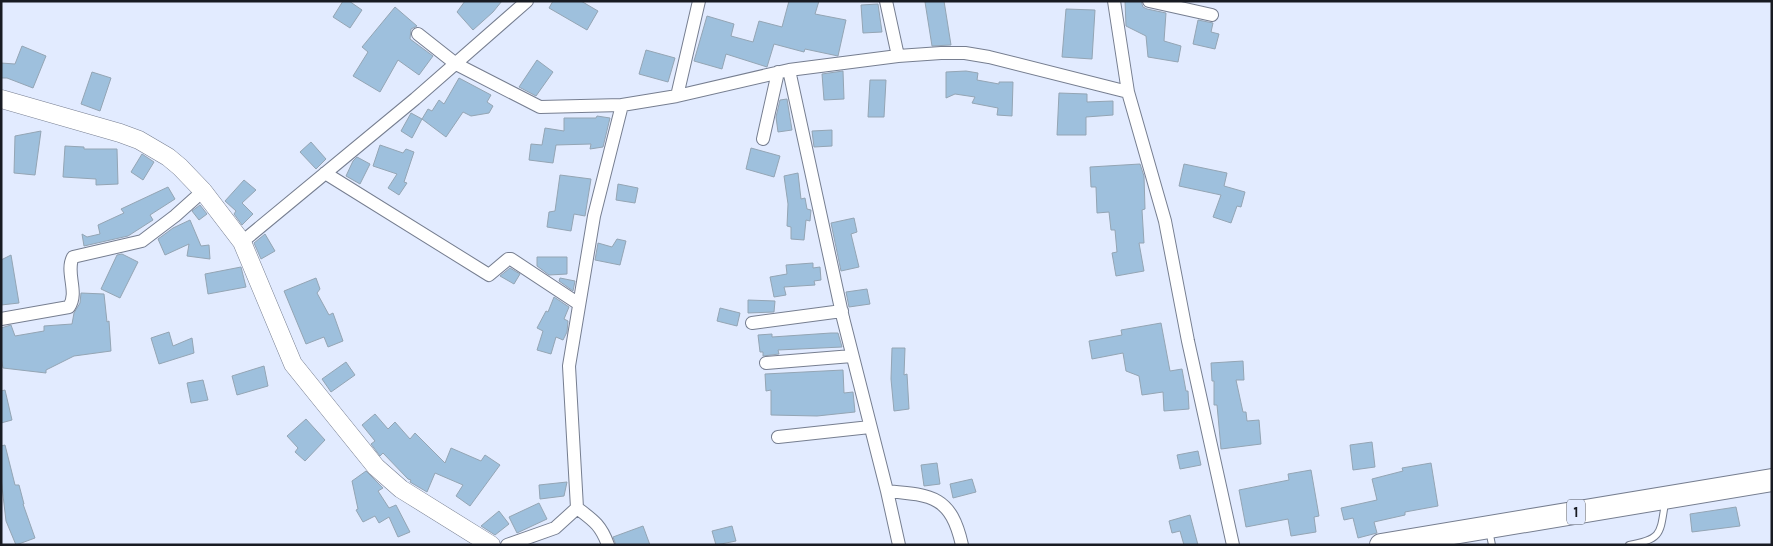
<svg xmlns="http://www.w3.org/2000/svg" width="1773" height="546" viewBox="0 0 1773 546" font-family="Karla,sans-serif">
  <rect width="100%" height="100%" fill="#e2ebff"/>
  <path fill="#9ec0dd" stroke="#94a5b4" d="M343 1H349L362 10 350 28 333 17Z
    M465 1H502L493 12 473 30 457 12Z
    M553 1H581L598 11 587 30 549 8Z
    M789 1H819L815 14 846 20 838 56 805 49 804 52 774 44 767 67 726 54 722 69 694 61 707 16 734 24 731 36 753 42 759 21 782 27Z
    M930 1H944L951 45 932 46 925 2Z
    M1125 1H1141L1143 7 1147 9 1166 13 1164 41 1181 46 1178 62 1148 57 1146 36 1126 26Z
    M878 4 882 32 863 33 861 5Z
    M395 7 417 26 411 29 410 39 433 56 419 75 398 60 380 92 353 76 368 52 362 47Z
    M1066 9 1095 10 1092 59 1062 57Z
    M1198 20 1213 23 1211 32 1219 34 1215 49 1193 44Z
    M22 46 46 56 33 88 7 78H1V63L15 64Z
    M646 50 675 58 668 82 639 74Z
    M537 60 553 72 536 96 519 87Z
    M843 71 844 99 824 100 822 74Z
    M966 71 978 73 977 80 999 84V82H1013L1012 116 997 115 998 108 972 103 975 97 955 94 946 98V72Z
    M92 72 111 78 100 111 81 104Z
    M459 78 491 95 487 102 493 106 489 113 471 116 463 112 446 137 422 119 428 109 432 111 439 100 444 104Z
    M870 80H886L884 117H868Z
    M1059 93 1087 94V102L1113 101V115L1086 117V135H1057Z
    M787 99 792 130 778 132 776 117 780 100Z
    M411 113 422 119 412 138 401 131Z
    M597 116 610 118 603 147 590 149 591 144 556 145 553 163 529 160 531 144 542 145 545 128 564 131V118H596Z
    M832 130V146L814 147 812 131Z
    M41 131 35 175 14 173 15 136Z
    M311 142 326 159 316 169 300 152Z
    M380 145 403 153 406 149 414 152 404 182 407 183 399 195 388 188 397 174 373 166Z
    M65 146 84 147V149H117L118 184 96 185V179L63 177Z
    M751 148 780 156 774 177 746 169Z
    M142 154 154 162 143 180 131 172Z
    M357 157 370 164 360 184 346 176 353 161Z
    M1140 164 1144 176 1145 209 1142 210 1144 243H1139L1144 271 1116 276 1112 253 1117 252 1115 230H1111L1109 212 1097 213 1096 187H1091L1090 167Z
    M1184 164 1227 173 1224 186 1245 192 1241 207 1237 206 1231 223 1213 217 1221 195 1179 186Z
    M798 173 801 199 805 198 807 209 811 210 810 221 806 220 804 240 791 239V227L787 226 788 204 784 176Z
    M560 175 591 179 585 216 574 214 571 231 547 227 549 212 555 211Z
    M244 180 256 190 242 203 253 214 242 225 234 214 236 211 225 201Z
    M618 184 638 188 635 203 616 200Z
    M168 187 175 199 150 215 153 220 128 236 84 246 82 234 87 237 100 234 98 225 124 213 121 209Z
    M200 205 207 214 199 220 192 211Z
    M854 218 857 232 851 234 859 267 841 271 831 223Z
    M190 220 201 246 209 245 210 259 187 256 189 244 165 255 158 239 173 228Z
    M265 234 275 251 261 259 254 243Z
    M617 239 626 241 620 265 595 260 598 243 612 247Z
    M122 254 138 262 120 298 101 289 117 255Z
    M11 255 19 303 1 305V260Z
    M537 257H567V274L549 275 537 266Z
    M813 263V268L820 267 821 280 814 281 815 285 784 287 786 295 774 297 770 277 787 274 786 265Z
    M241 267 246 287 208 294 205 274Z
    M510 268 520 274 514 284 500 276Z
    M316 278 320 289 317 293 329 315 333 313 343 341 328 347 324 337 306 344 284 291Z
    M560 278 575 281 573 291 559 281Z
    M867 289 870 304 849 307 846 292Z
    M81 293 104 294 107 322 109 321 111 351 74 356 46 370V373L3 368 1 357V328L11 325 15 336 44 331V326L72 324 74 313 80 303Z
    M554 297 569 307 564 319 568 321 567 332 563 340 556 337 551 354 537 350 543 331 537 328 546 311 548 312Z
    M748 300 775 301 774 312 748 313Z
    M720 308 740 313 737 326 717 321Z
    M1161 323 1170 371 1182 369 1186 391H1188L1189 409 1164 411 1163 392 1142 395 1139 376 1126 371 1123 353 1092 359 1089 341 1122 335 1121 330Z
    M169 332 173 346 192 338 194 353 159 364 151 338Z
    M831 333H838L842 347 778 350 779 354 763 356V352H760L758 335 772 334V337Z
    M892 348H905L904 375 907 374 909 409 894 411 891 379Z
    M1243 361 1244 380H1236L1243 412H1246L1247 421 1259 420 1261 444 1221 449 1217 405H1214V381H1212L1211 363Z
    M346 362 355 375 331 392 322 379Z
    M264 366 268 386 237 395 232 376Z
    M843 370 844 393 853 392 855 412 817 416 771 415V390L766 391 765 374Z
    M203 380 208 400 191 403 187 383Z
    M5 390 12 420 1 423V391Z
    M375 414 388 429 395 422 410 439 415 433 445 463 451 448 481 461 485 455 500 465 470 506 456 496 463 485 435 473 427 492 410 482 411 480 408 479 383 453 380 456 371 444 375 441 362 425Z
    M306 419 325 440 305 461 295 452 298 448 287 436Z
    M1372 442 1375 467 1353 470 1350 445Z
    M5 445 15 485H19L24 504H23L35 538 16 545 6 521 1 478V446Z
    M1198 451 1201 465 1180 469 1177 455Z
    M937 463 940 484 924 486 921 465Z
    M1431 463 1438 506 1405 512V515L1374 522 1377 533 1358 538 1353 518 1344 520 1341 508 1377 500 1372 479 1403 471 1402 468Z
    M1311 470 1319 516 1314 517 1316 532 1291 536 1288 519 1246 527 1239 490 1289 480 1288 474Z
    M366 471 383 488 378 491 389 508 396 505 410 532 398 537 389 517 379 523 375 516 363 522 356 510 358 509 352 481Z
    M972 479 976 492 953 498 950 484Z
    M567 482 564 496 540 499 539 485Z
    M539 503 547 519 517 533 509 517Z
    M1736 507 1740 526 1692 532 1690 514Z
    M499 511 509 524 495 535 481 526Z
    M1190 515 1198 545H1184L1180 531 1172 533 1169 521Z
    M643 526 650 545H616L613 537Z
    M732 526 736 541 716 545 712 531Z"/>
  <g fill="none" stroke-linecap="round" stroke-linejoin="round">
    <defs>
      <path id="lane" d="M1489 530 1492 545
        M1629 545C1662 539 1660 534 1665 503"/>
      <path id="street" d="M886 1 898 56
        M1114 1 1128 92
        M1149 1 1212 15
        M418 34 456 64 540 107 622 105
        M677 96 699 1
        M763 139 778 72
        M325 173 489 275 508 259H511L579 304
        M242 242 415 99 527 1
        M1 319 69 307C79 292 65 272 73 257L142 241 175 216 203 191
        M752 323 842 311
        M766 363 852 356
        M778 437 870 427
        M887 491C932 495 951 496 962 545
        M577 508C593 520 601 525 608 545
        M507 545 555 528 577 508 569 366 594 216 622 105 677 96 789 70
        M899 545 887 491 843 318 789 70 898 56 941 53H965L989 57 1128 92 1165 221 1188 341 1233 545"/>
      <path id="secondary" d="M1 99 120 133 139 140 168 157 180 167 203 191 242 242 293 364 376 467 401 489 491 545"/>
      <path id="highway" d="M1381 545 1772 480"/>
    </defs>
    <use href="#lane" stroke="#767e90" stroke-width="8"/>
    <use href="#street" stroke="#767e90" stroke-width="14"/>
    <use href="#secondary" stroke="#767e90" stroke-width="19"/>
    <use href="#highway" stroke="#767e90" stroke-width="24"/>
    <use href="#lane" stroke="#fff" stroke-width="6"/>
    <use href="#street" stroke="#fff" stroke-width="12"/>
    <use href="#secondary" stroke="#fff" stroke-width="18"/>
    <use href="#highway" stroke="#fff" stroke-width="22"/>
  </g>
  <g text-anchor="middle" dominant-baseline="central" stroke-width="5" stroke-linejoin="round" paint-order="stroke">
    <rect fill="#e2ebff" stroke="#555964" stroke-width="1" x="1567" y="499.5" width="18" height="25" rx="4"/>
    <g font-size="15" font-weight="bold" fill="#181b22">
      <text x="1576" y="512">1</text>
    </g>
  </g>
  <rect width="1773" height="546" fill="none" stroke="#181b22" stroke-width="5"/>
</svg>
